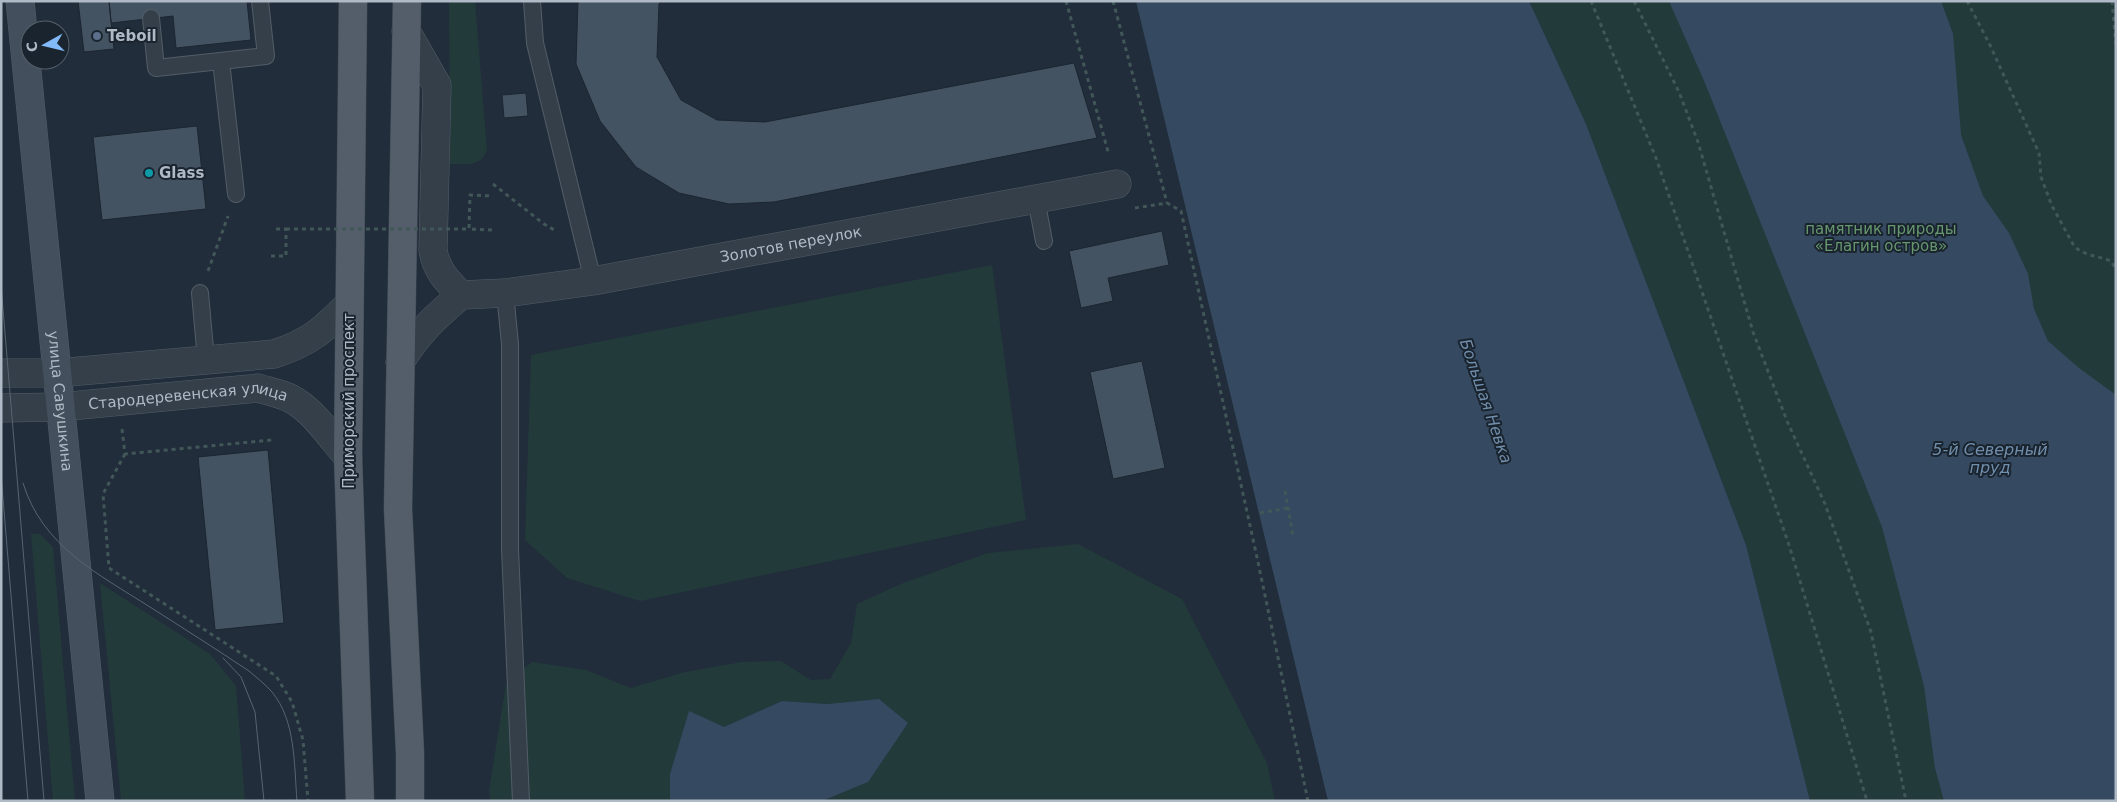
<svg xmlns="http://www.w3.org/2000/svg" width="2117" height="802" viewBox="0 0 2117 802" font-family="'DejaVu Sans',sans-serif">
  <rect width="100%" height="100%" fill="#212d3a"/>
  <path fill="#233a3b" d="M449 1H475L487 150C481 167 466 164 450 164Z
    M1529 1H2116V801H1810L1746 545 1586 124Z
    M992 265 1026 520 640 601 567 578 525 540 531 355Z
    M31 534H40L53 547 75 801H53Z
    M1078 544 1182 599 1267 763 1275 801H822L868 782 879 699 827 704 782 701 724 727 670 774V801H490L489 791 506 684 532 662 586 670 631 688 685 672 742 662 781 661 811 680 830 679 851 643 857 604 903 583 988 553Z
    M100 583 210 654 236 686 245 801H121Z"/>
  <path fill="#354a61" d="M1136 1H1529L1586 124 1746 545 1810 801H1328Z
    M1669 1H1941L1953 34 1961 135 1983 196 2009 233 2028 274 2034 309 2048 341 2079 368 2116 395V801H1944L1935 768 1924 686 1882 527 1705 83Z
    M879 699 908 723 868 782 822 801H670V774L689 711 724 727 782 701 827 704Z"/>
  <path fill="#445361" stroke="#1c2631" d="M78 1H109L114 49 84 52Z
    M109 1H247L251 40 176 48 173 16 111 23Z
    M578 1H661L659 4 657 57 681 100 717 120 765 122 1074 63 1097 138 774 202 729 204 679 193 636 167 600 121 576 64Z
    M526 93 528 116 504 118 502 95Z
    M197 126 206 209 102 220 93 137Z
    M1162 231 1169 265 1108 278 1113 301 1081 308 1069 251Z
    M1142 361 1165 468 1113 479 1090 372Z
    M268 450 284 623 215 630 198 457Z"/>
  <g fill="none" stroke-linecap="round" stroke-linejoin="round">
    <defs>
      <path id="service" d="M532 1 535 43 593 281
        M151 18 156 68 266 56 260 1
        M221 61 236 194
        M1036 199 1044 241
        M200 293 206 360
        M505 293 510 344V549L521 801"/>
      <g id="minor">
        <path id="s1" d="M461 295 505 293 593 281 1117 184"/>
        <path d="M400 362C419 332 434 318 461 295 447 281 436 270 433 250L437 85 406 31"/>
        <path d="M1 373H57L274 354C311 342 323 330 349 304"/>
        <path id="s2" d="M1 408 60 407 258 388C271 392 286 394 298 403 317 416 332 439 348 457"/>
      </g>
      <g id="secondary">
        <path id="s3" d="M20 1 100 801"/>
      </g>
      <path id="primary" d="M353 1 348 457 360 801
        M407 1 398 509 410 753V801"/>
    </defs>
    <use href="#service" stroke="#535d68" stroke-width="18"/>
    <use href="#minor" stroke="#535d68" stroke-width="29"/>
    <use href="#secondary" stroke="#535d68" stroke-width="29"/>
    <use href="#primary" stroke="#3e4853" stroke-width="29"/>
    <path stroke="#415758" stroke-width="3" stroke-dasharray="4 4" stroke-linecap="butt" d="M1066 1 1109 155
      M1113 1 1167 203
      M1591 1 1656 158 1789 545 1867 801
      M1634 1 1679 92 1698 142 1753 332 1787 421 1825 504 1871 632 1906 801
      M1967 1 1990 45 2039 153 2041 177 2052 206 2074 246C2084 256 2099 256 2111 261L2116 269
      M2112 1 2116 46
      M493 184 544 224 556 231
      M1135 208 1167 203 1181 211 1258 562 1308 801
      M492 230 469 229 470 195 493 196
      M271 256H286V229H272
      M208 271 228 216
      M122 429 125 454 272 440
      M125 454 103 494 109 568 276 676 292 702 303 740 308 801
      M1285 491 1293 536
      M1260 513 1288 508"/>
    <use href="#service" stroke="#353f4a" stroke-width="16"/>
    <use href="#minor" stroke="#353f4a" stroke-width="28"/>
    <use href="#secondary" stroke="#434f5d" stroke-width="28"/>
    <use href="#primary" stroke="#535e6a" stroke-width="28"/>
    <path stroke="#576471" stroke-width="1" d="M1 285 44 801
      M1 474 28 801
      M23 483C42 546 98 574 150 607 183 628 216 649 249 671 257 678 265 684 272 692 296 721 294 765 297 801
      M223 658 241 677 255 712 264 801"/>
    <path stroke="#415758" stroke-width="3" stroke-dasharray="4 4" stroke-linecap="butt" d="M286 229H469"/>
  </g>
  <circle fill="#5c6f8a" stroke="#1a242f" stroke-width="2" cx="97" cy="36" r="5"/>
  <circle fill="#0f9aa8" stroke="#1a242f" stroke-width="2" cx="149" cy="173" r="5"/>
  <g text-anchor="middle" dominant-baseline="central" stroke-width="4" stroke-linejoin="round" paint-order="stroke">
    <g font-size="15" font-weight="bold" fill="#b0bac6" stroke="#1a242f" text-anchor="start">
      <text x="107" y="36">Teboil</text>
      <text x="159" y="173">Glass</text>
    </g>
    <g font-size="15" fill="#67976e" stroke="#1a242f">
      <text x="1881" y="229">памятник природы<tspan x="1881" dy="17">«Елагин остров»</tspan></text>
    </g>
    <g font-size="15" fill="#b0bac6" stroke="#1a242f">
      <text stroke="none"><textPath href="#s1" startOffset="334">Золотов переулок</textPath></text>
      <text stroke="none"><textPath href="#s3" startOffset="402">улица Савушкина</textPath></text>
      <text transform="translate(349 401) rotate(-90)">Приморский проспект</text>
      <text stroke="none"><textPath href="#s2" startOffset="188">Стародеревенская улица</textPath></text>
    </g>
    <g font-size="16" font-style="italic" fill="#708daa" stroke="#1a242f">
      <text transform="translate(1486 401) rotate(71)">Большая Невка</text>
      <text x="1990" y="449">5-й Северный<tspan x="1990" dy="18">пруд</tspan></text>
    </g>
  </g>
  <rect width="2117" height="802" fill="none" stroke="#b0bac6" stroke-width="5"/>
  <g transform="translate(45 45) rotate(262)"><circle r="24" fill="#1a242f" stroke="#56606b"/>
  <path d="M0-4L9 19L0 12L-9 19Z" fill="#82b9f9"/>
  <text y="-8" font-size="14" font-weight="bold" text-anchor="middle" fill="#b0bac6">С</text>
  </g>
</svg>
